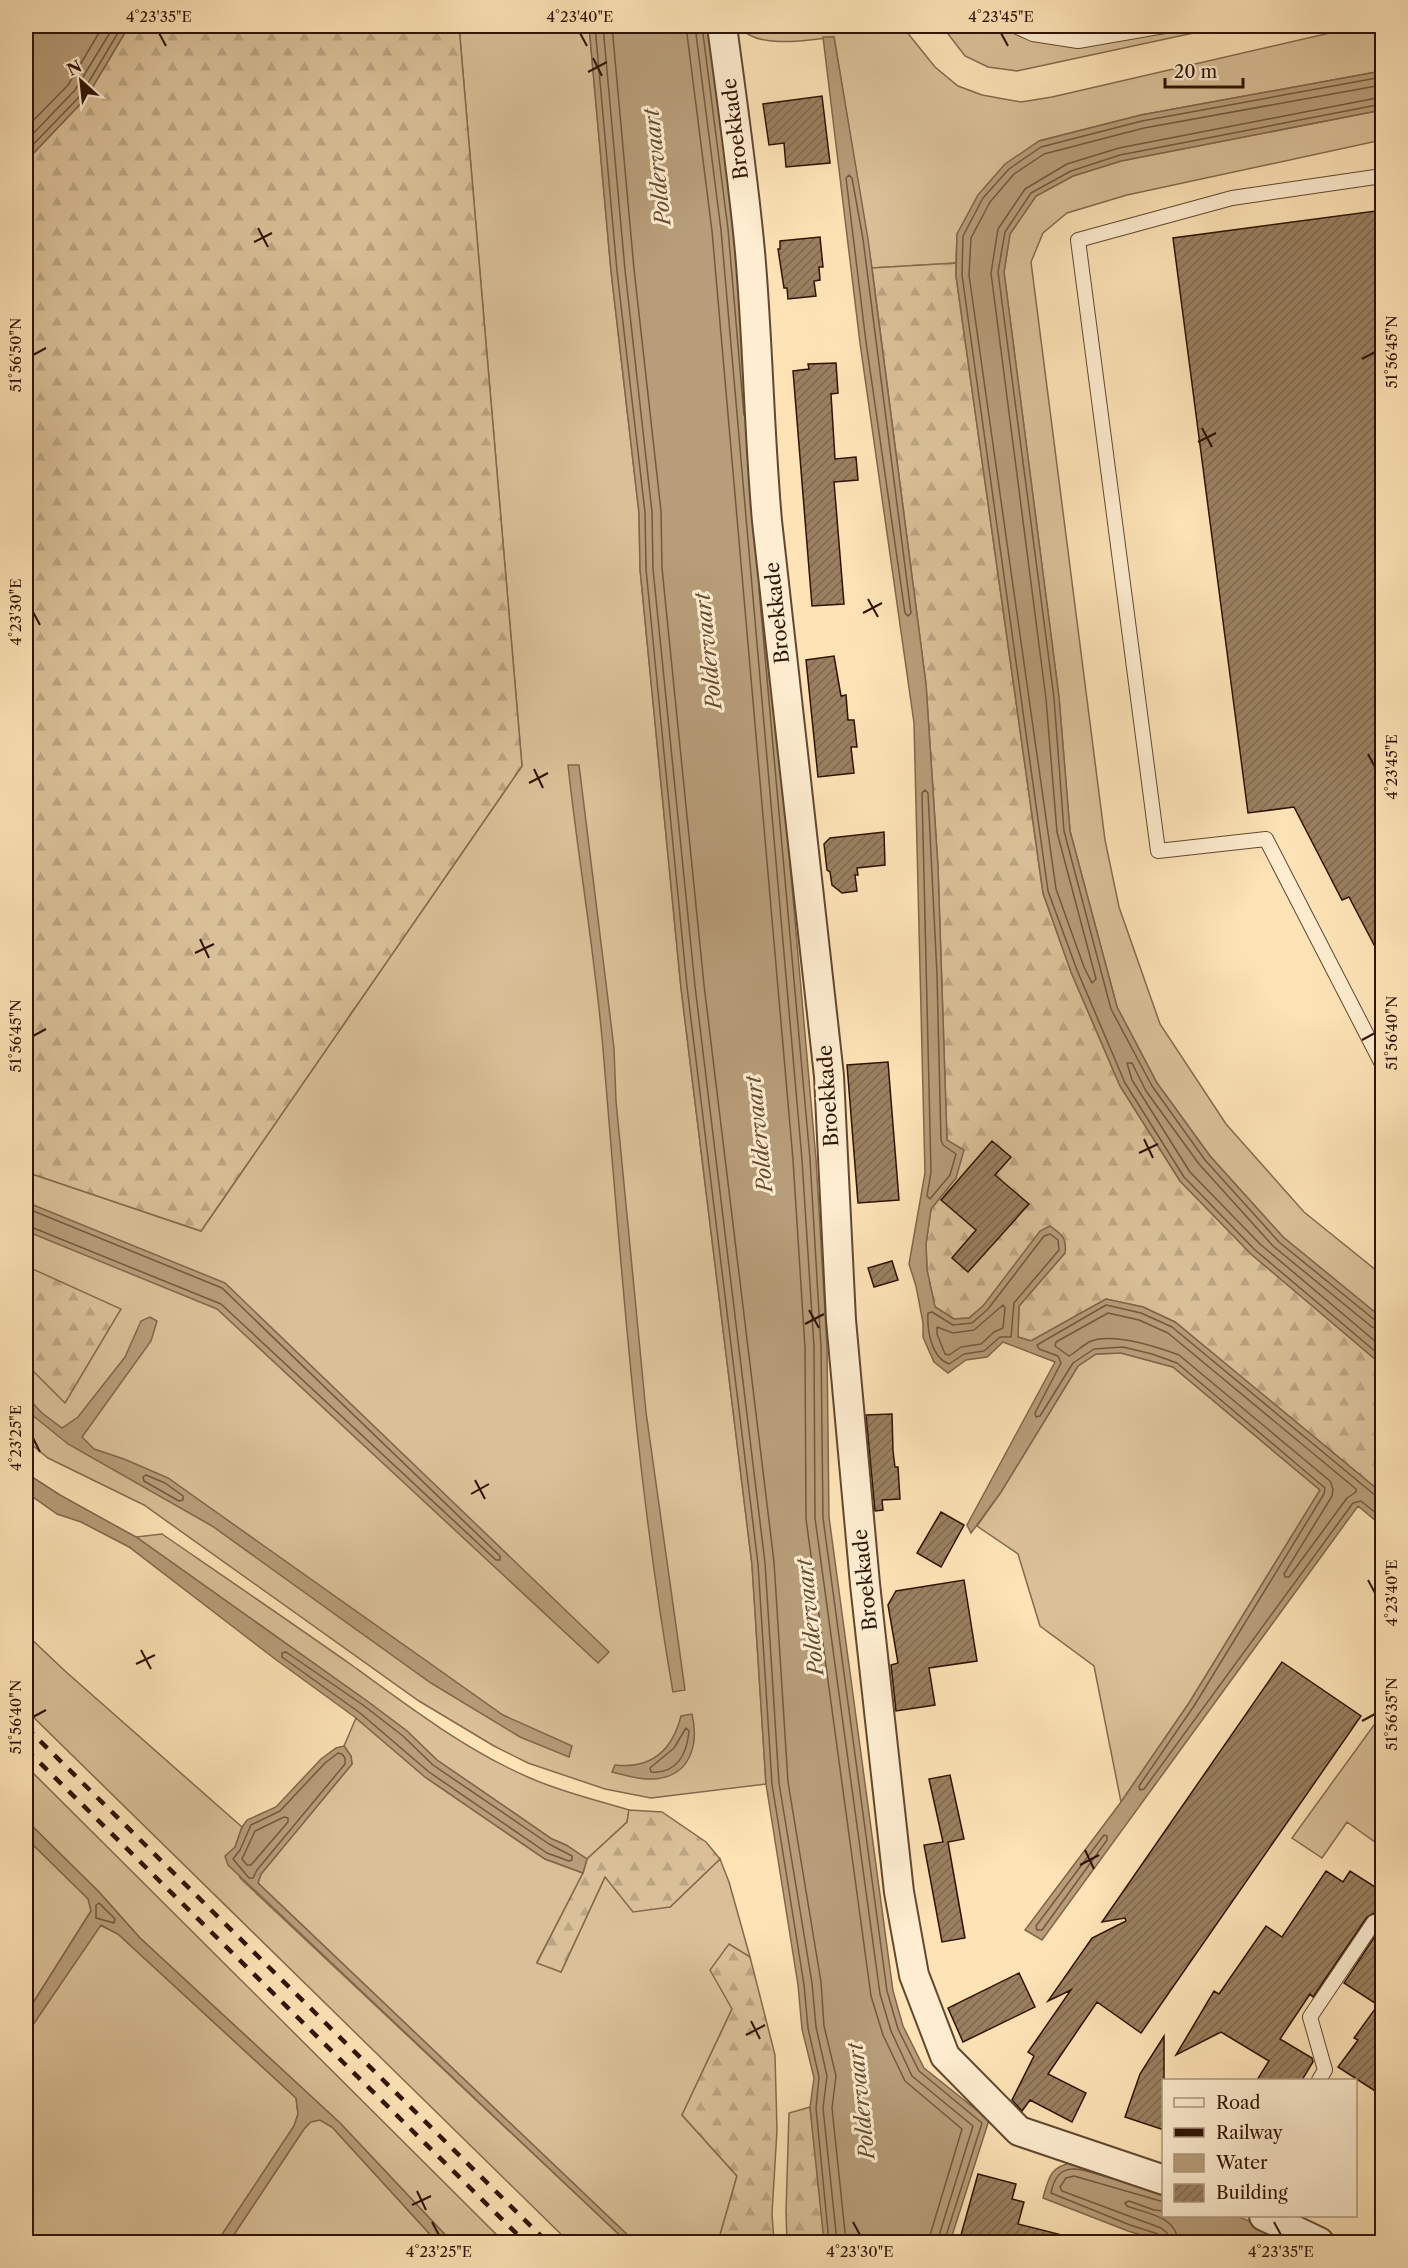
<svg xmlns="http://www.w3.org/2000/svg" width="1408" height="2268" viewBox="0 0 1408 2268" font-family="'Libre Caslon Text',serif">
  <defs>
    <pattern id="forest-firs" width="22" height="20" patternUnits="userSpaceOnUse" patternTransform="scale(1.5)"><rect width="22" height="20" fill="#dac098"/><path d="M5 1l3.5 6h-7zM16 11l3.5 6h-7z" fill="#bba481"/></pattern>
    <pattern id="building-hatch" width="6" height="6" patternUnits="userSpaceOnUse" patternTransform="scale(1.5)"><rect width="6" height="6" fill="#9a8060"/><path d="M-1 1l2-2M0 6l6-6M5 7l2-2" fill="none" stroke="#7e684d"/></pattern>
  </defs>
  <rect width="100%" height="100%" fill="#fde3b6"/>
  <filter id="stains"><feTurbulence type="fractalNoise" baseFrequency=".00333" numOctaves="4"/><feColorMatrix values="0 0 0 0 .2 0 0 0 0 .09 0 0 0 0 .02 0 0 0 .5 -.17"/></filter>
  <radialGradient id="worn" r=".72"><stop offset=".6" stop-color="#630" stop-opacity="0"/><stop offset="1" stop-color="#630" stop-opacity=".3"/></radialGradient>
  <path fill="#dac098" stroke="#846a4e" stroke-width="1.5" d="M459 26H589L611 271 639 513 640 569 681 988 752 1565 766 1784 651 1798 605 1789 528 1763 494 1746 419 1701 144 1505 48 1458 26 1440V1172L201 1231 522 766Z
    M739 26H902L935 67 958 86 982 95 1021 102 1052 97 1360 26H1382V71L1141 115 1039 141 957 234 956 263 872 268 834 37C810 40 755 50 739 26Z
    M942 26H1226L1017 71 988 67 965 56Z
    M1382 110V140L1127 195 1067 213 1043 233 1031 262 1105 840 1119 907 1160 1024 1226 1124 1304 1212 1382 1275V1318L1283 1237 1210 1156 1157 1083 1117 1007 1070 831 1059 697 1004 272 1010 234 1036 196 1073 176 1121 161Z
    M1121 1353 1173 1367 1320 1490 1189 1703 1121 1802 1094 1666 1040 1626 1018 1554 977 1526 1001 1492 1078 1366 1096 1354Z
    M162 1534C226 1578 289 1621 353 1666 406 1705 469 1752 530 1778 562 1792 596 1800 629 1810L627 1822 587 1859 566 1845 552 1839 437 1760 407 1731 367 1701 136 1537Z
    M26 1634 65 1671 242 1827 235 1847 240 1878 627 2242H569L26 1710Z
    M1382 1714V1847L1347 1822 1322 1858 1292 1838Z
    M356 1718 425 1777 502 1830 545 1859 583 1873 537 1962 561 1972 605 1877 670 1907 720 1859 729 1882 750 1957 729 1945 732 2009 682 2115 737 2176 718 2242H635L258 1883 261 1874 352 1764 351 1756 344 1746Z
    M26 1766 504 2242H452L340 2123 140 1938 99 1892 26 1820Z
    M26 1838 89 1899 91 1911 26 2014Z
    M100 1925 118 1934 296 2098 298 2114 294 2126 217 2242H26V2035Z
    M320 2120 332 2127 437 2242H229L304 2129 311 2121Z"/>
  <path fill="url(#forest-firs)" stroke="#846a4e" stroke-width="1.5" d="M129 26H459L522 766 201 1231 26 1172V161L86 98Z
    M956 263V276L1043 893 1071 972 1120 1086 1180 1181 1251 1254 1382 1365V1493L1175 1322 1143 1307 1106 1299 1031 1341 1018 1337 1019 1306 1065 1253 983 1306 969 1318 954 1319 935 1307 927 1270 926 1244 931 1209 956 1178 947 1140 938 867 926 684 872 268Z
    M26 1266 121 1309 65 1403 26 1364Z
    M629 1810 662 1812 706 1842 720 1859 670 1907 633 1912 605 1877 561 1972 537 1963 583 1873 587 1859 627 1822Z
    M729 1944 750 1957 775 2055 777 2130 772 2214 774 2242H718L737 2176 682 2115 732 2009 710 1970Z
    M810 2107 825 2242H787L786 2212 789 2113Z"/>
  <path fill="#b79d79" stroke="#81664a" stroke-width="1.5" d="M26 26H129L86 98 26 161Z
    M589 26H708L734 228 816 1159 827 1347 829 1517 893 1991 903 2026 924 2068 989 2120 950 2242H824L810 2107 814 2078 802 2029 798 1985 766 1784 752 1565 681 988 640 569 639 513 611 271Z
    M823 37H834L868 239 926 684 938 867 947 1140 964 1150 956 1178 931 1209 926 1244 927 1270 935 1307 954 1319 969 1318 983 1306 1040 1231 1050 1226C1062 1235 1067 1237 1065 1253L1019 1306 1018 1337 1031 1341 1106 1299 1143 1307 1175 1322 1382 1493V1526L1358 1506 1042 1940 1025 1930 1121 1802 1189 1703 1320 1490 1173 1367 1121 1353 1096 1354 1078 1366 1001 1492 971 1533 967 1525 1055 1362 1003 1342 987 1357 966 1360 948 1373 934 1362 923 1337V1323L916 1286 909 1264 925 1173 914 723 860 343Z
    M1382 71V110L1121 161 1073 176 1036 196 1010 234 1004 272 1059 697 1070 831 1117 1007 1157 1083 1210 1156 1283 1237 1382 1318V1365L1251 1254 1180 1181 1120 1086 1071 972 1043 893 956 276 957 234 978 195 1005 164 1039 141 1141 115Z
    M568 765H579L614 1048 616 1101 646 1412 685 1690 673 1692C636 1480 621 1263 603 1049 595 954 578 859 568 765Z
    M26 1202 225 1283 609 1652 598 1663 217 1309 26 1231Z
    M150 1317 157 1321 151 1341 82 1437 94 1449 124 1459 168 1478 503 1715 572 1746 569 1757 520 1737 431 1683 212 1526 68 1444 26 1410V1396L42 1413 62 1428 78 1417 125 1357 141 1321Z
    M26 1473 60 1495 136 1537 367 1701 407 1731 437 1760 552 1839 566 1845 587 1859 583 1873 545 1859 425 1777 356 1718 275 1659 129 1547 81 1522 57 1514 26 1492Z
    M692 1714C699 1744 691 1777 653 1779 639 1780 625 1775 612 1772L615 1765C651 1769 672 1751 681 1716Z
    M344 1746 351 1756 352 1764 261 1874 258 1883 635 2242H627L228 1865 225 1856 235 1847 242 1827 247 1820 276 1807 321 1759 336 1748Z
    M26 1820 99 1892 140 1938 340 2123 452 2242H437L332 2127 320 2120 311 2122 304 2129 229 2242H217L294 2126 298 2114 296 2098 118 1934 101 1925 26 2035V2014L91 1911 88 1899 26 1838Z
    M1074 2162 1163 2189 1164 2216H1237L1300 2242H1164L1128 2231 1043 2198C1049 2176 1050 2167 1074 2162Z"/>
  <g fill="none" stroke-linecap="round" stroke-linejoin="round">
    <path stroke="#73583e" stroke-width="1.5" d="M595 26 617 271 645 512 646 569 687 987 758 1564 772 1784 804 1985 808 2028 819 2077 816 2108 829 2242
      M603 26 625 270 652 512 653 569 695 986 765 1563 779 1783 812 1983 816 2027 827 2076 823 2108 837 2242
      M612 26 634 269 661 511 662 568 704 985 774 1562 788 1782 821 1982 824 2026 836 2076 832 2108 846 2242
      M686 26 712 231 793 1160 805 1348 806 1519 871 1996 883 2035 905 2081 962 2129 928 2242
      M695 26 721 230 802 1160 814 1347 815 1518 880 1994 891 2031 912 2076 973 2126 937 2242
      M702 26 728 229 744 415
      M1382 77 1142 121 1041 147 1009 169 983 198 963 236 962 275 1048 891 1077 970 1125 1083 1184 1177 1255 1250 1382 1357
      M1382 85 1144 128 1044 154 1014 174 990 202 971 238 969 275 1056 889 1084 967 1092 983 1096 979 1057 832 1046 699 991 273 998 229 1025 189 1067 164 1119 148 1382 97
      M1382 104 1120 155 1071 171 1031 193 1005 232 998 272 1054 698 1064 831 1111 1009 1152 1086 1205 1160 1279 1242 1376 1321 1382 1322
      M26 128 68 85 103 26
      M26 141 75 90 114 26
      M26 152 81 95 122 26
      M849 175 852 178 863 239 911 613 908 616 905 613 866 342 846 178Z
      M759 589 810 1159 821 1347 823 1518 887 1991 898 2029 919 2071 982 2123 944 2242
      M925 790 928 793 937 975 941 1140 943 1145 956 1154 950 1175 930 1199 927 1196 931 1172 922 793Z
      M26 1208 222 1288 500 1556V1560H496L221 1304 26 1225
      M1050 1234 1058 1240 1059 1250 1014 1303 1011 1337H1000L984 1351 964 1354 949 1364C931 1357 927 1330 928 1313L932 1312 953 1325 972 1323 988 1309 1044 1236Z
      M1003 1305 1005 1308 1003 1328 994 1332 981 1344 961 1347 949 1355 945 1354 937 1334V1327L953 1333 974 1330Z
      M1108 1313 1139 1320 1168 1333 1356 1489V1492L1347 1498 1289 1577H1285L1284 1574 1332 1496 1333 1489 1330 1481 1179 1355C1157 1347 1111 1332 1089 1342 1082 1346 1076 1352 1069 1356L1055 1346 1056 1342Z
      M1382 1330 1372 1327 1273 1246 1199 1164 1146 1091 1132 1063H1127L1132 1080 1190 1172 1260 1244 1382 1347
      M146 1475 165 1483 183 1496V1500L179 1501 144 1481 143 1477Z
      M1382 1497 1376 1496 1172 1327 1141 1313 1106 1305 1037 1345 1039 1349 1058 1356 1061 1363 1035 1413 1036 1417 1040 1416 1073 1363 1094 1349 1123 1347 1152 1354 1177 1363 1325 1488 1324 1494 1194 1706 1139 1786 1140 1790 1144 1789 1353 1503 1361 1501 1382 1518
      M286 1652 363 1705 403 1736 433 1765 549 1844 572 1856V1860L569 1861 547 1853 429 1772 360 1713 282 1657V1653Z
      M686 1728 689 1731C687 1754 677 1774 651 1772L650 1768 674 1748Z
      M338 1753 342 1754 345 1758V1764L257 1870 253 1878H249L233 1859 240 1850 251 1825 280 1811 325 1763Z
      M284 1817 288 1818V1822L251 1865H247L242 1859 255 1831Z
      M1104 1835 1107 1836V1840L1042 1930H1037L1036 1926Z
      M99 1903 115 1919 114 1923 96 1918V1905Z
      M1110 2178C1084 2171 1058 2156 1051 2193L1130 2225 1158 2234 1162 2242
      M1164 2202 1074 2176 1066 2178 1060 2187 1062 2191 1161 2228 1167 2233 1169 2242
      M1164 2211 1154 2210 1129 2201 1125 2203 1127 2206C1147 2214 1177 2216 1178 2242"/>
  </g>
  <path fill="url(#building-hatch)" stroke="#2f1403" stroke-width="1.5" d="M822 96 830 163 786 167 784 143 769 145 763 104Z
    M1383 210V962L1349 897 1342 900 1294 807 1248 813 1173 238Z
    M820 237 823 267H819L820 280 814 281 816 296 788 299 787 288H784L778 249H780V241Z
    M836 363 838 393 831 394 835 459 856 457 858 480 834 482 844 604 812 606 793 371 809 369 808 364Z
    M834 656 841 696 846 695 848 720H854L857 747H851L854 773 818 777 806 660Z
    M884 832 885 865 857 868 858 875H855L857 891 842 893 832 885 830 872 827 870 824 844 830 838Z
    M888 1062 899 1200 858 1203 847 1065Z
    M992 1141 1011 1157 995 1175 1029 1204 968 1272 952 1258 976 1230 941 1200Z
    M892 1261 898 1280 874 1287 868 1268Z
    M892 1414 893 1451 895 1467H898L900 1499 882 1500 883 1510 875 1511 866 1415Z
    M941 1512 964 1525 941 1567 917 1553Z
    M964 1580 977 1661 929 1668 935 1705 896 1711 891 1665 898 1663 888 1605 896 1591Z
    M1282 1662 1361 1716 1141 2033 1097 2002 1048 2074 1086 2093 1072 2122 1030 2100 1022 2111 1012 2100 1034 2056 1028 2052 1071 1990 1048 2001 1092 1938 1126 1921 1125 1918 1102 1922Z
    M950 1775 964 1839 948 1842 965 1938 942 1942 924 1845 943 1842 929 1779Z
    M1326 1871 1343 1882 1350 1871 1383 1892V1920L1375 1913 1367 1917 1313 1997 1310 1994 1280 2039 1312 2058 1313 2062 1302 2080H1257L1269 2061 1221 2032 1176 2055 1214 1991 1219 1994 1266 1926 1282 1937Z
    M1383 1924V2096L1338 2067 1358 2040 1354 2038 1378 2005 1344 1983Z
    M1019 1973 1035 2007 963 2042 948 2008Z
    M1164 2036V2130L1125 2117 1140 2074Z
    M978 2174 1016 2184 1012 2199 1024 2202 1018 2224 1062 2235V2242H959Z"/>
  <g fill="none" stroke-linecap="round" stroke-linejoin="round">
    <defs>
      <path id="service" d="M1015 26 1033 34 1078 41 1164 26
        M1382 176 1232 198 1078 240 1158 851 1266 839 1382 1064
        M1319 2080 1325 2070 1310 2017 1374 1922"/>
      <path id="minor" d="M722 26C732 101 743 177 750 252 758 342 759 432 767 521L829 1076 841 1320 865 1584 899 1892 914 1975 945 2056 1019 2131 1164 2180
        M1264 2216 1319 2242"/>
    </defs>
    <use href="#service" stroke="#624830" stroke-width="16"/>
    <use href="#minor" stroke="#624830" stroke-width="32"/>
    <use href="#service" stroke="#feedd0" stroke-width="14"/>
    <use href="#minor" stroke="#feedd0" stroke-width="28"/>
    <path stroke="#2f1403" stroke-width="4.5" stroke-dasharray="10 10" stroke-linecap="butt" d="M26 1727 547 2242
      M26 1749 525 2242"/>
  </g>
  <path fill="none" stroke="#2f1403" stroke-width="2" d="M159 33 166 46M580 33 587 46M1001 33 1008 46M593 58 602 76M588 72 607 62M258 228 268 247M254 242 272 233M33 355 46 348M1362 359 1375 352M1202 428 1212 447M1198 442 1216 433M868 599 878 617M33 612 40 625M863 613 882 603M1368 754 1375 767M534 769 543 788M529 783 548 773M200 939 209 958M195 953 214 944M33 1036 46 1029M1362 1040 1375 1033M1144 1139 1153 1158M1139 1153 1158 1144M809 1310 819 1328M805 1324 824 1314M33 1438 40 1452M475 1480 485 1499M471 1494 489 1484M1368 1580 1375 1593M141 1650 151 1669M136 1664 155 1655M33 1717 46 1710M1362 1721 1375 1714M1085 1850 1094 1869M1080 1865 1099 1855M751 2021 760 2039M746 2035 765 2025M417 2191 426 2210M412 2205 431 2196M432 2222 439 2235M853 2222 860 2235M1274 2222 1281 2235"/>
  <g text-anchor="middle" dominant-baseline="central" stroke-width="6" stroke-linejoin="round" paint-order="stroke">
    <g font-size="20" fill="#2f1403" stroke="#feedd0">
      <text transform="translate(735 129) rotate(-97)">Broekkade</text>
      <text transform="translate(777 613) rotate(-96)">Broekkade</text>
      <text transform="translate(828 1096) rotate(-94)">Broekkade</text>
      <text transform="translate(865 1580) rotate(-96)">Broekkade</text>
    </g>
    <g font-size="21" font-style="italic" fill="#654b32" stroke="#feedd0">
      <text transform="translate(657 167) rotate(-96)">Poldervaart</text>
      <text transform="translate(708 651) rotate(-96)">Poldervaart</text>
      <text transform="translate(759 1134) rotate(-96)">Poldervaart</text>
      <text transform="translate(810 1617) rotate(-96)">Poldervaart</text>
      <text transform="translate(861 2101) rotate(-96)">Poldervaart</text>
    </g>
  </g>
  <rect width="1408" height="2268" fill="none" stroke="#fde3b6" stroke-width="66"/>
  <rect x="1162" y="2079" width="195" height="138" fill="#feedd0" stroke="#ab967e" stroke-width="1.5"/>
  <rect x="1174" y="2098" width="30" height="9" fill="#feedd0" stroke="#ab967e" stroke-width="1.5"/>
  <text x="1216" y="2109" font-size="18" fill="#2f1403">Road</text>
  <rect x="1174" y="2128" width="30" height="9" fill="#2f1403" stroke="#ab967e" stroke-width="1.5"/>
  <text x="1216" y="2139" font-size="18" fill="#2f1403">Railway</text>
  <rect x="1174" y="2154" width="30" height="18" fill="#b79d79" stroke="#ab967e" stroke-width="1.5"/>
  <text x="1216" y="2169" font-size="18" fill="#2f1403">Water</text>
  <rect x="1174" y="2184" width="30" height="18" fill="url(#building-hatch)" stroke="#ab967e" stroke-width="1.5"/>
  <text x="1216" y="2199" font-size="18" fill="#2f1403">Building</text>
  <g transform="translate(81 81) rotate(333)" stroke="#feedd0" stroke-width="4.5" paint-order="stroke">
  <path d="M0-4.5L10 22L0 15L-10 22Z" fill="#2f1403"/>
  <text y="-9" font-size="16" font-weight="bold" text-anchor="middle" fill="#2f1403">N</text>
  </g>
  <path d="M1165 78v9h78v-9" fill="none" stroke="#2f1403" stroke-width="3"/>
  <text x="1174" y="78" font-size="18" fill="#2f1403" stroke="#feedd0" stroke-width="4.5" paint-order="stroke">20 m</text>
  <rect x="33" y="33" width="1342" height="2202" fill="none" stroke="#2f1403" stroke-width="2"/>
  <g font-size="15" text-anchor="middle" fill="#2f1403">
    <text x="159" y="22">4°23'35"E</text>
    <text x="580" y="22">4°23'40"E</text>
    <text x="1001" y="22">4°23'45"E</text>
    <text transform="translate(1392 352) rotate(-90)" y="5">51°56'45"N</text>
    <text transform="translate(16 355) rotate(-90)" y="5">51°56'50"N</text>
    <text transform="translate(16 612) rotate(-90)" y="5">4°23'30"E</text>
    <text transform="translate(1392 767) rotate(-90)" y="5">4°23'45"E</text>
    <text transform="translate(1392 1033) rotate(-90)" y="5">51°56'40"N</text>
    <text transform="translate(16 1036) rotate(-90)" y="5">51°56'45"N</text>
    <text transform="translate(16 1438) rotate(-90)" y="5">4°23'25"E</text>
    <text transform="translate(1392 1593) rotate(-90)" y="5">4°23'40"E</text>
    <text transform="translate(1392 1714) rotate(-90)" y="5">51°56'35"N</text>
    <text transform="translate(16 1717) rotate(-90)" y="5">51°56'40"N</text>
    <text x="439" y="2257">4°23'25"E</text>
    <text x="860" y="2257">4°23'30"E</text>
    <text x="1281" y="2257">4°23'35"E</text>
  </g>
  <rect width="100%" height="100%" filter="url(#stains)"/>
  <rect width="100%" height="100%" fill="url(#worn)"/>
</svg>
